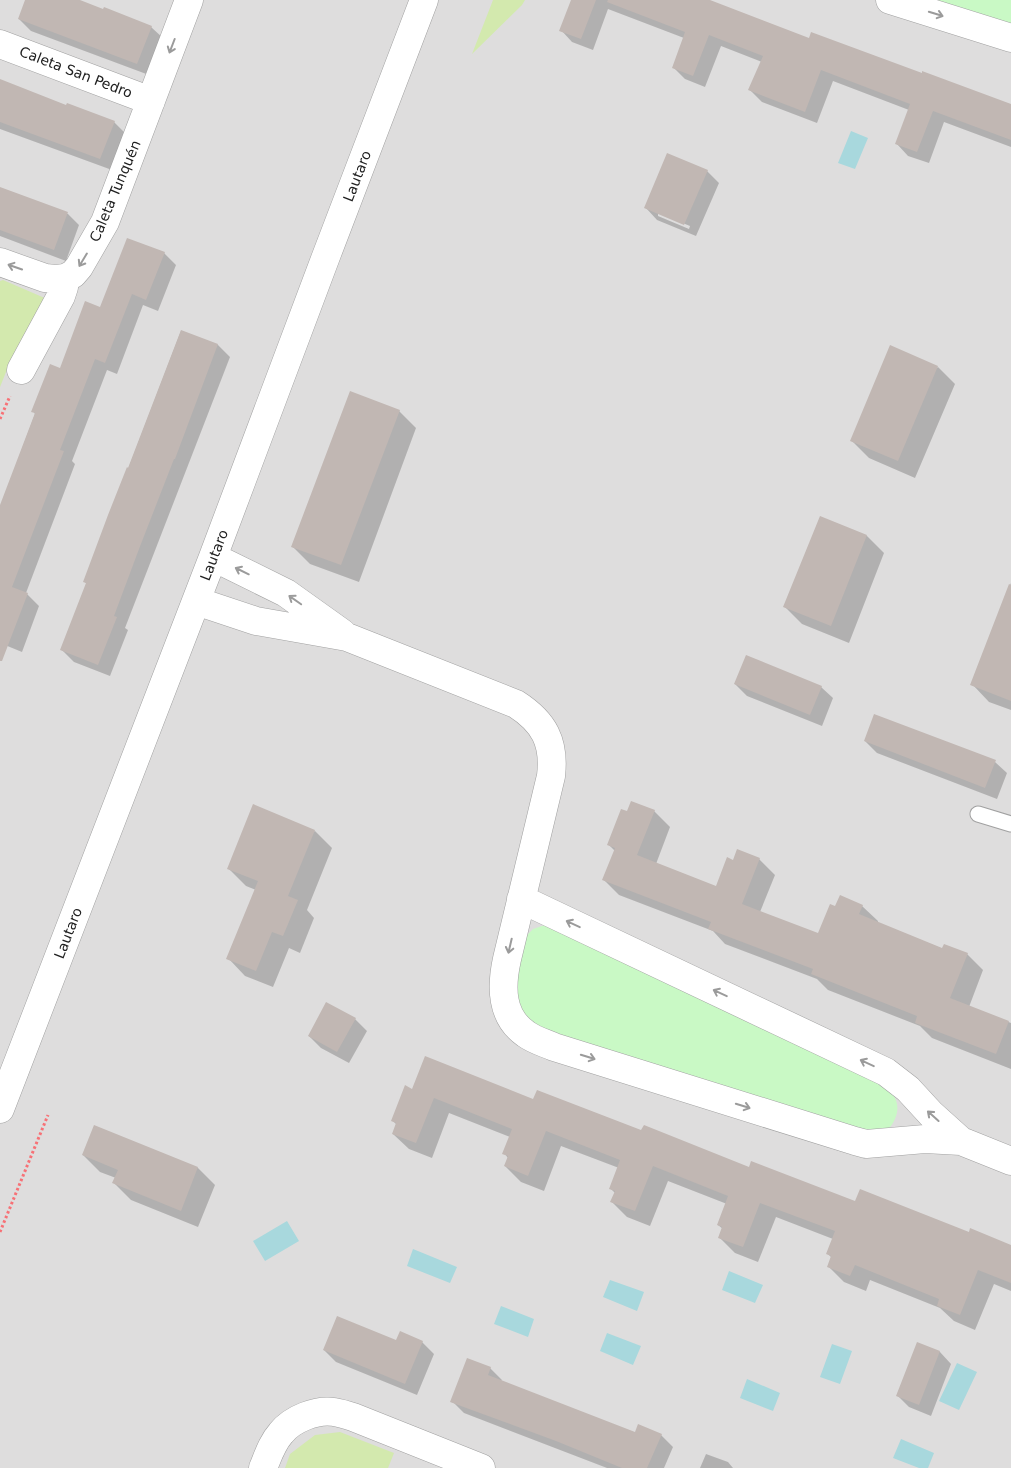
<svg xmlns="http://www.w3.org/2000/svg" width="1011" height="1468" viewBox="0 0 1011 1468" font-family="'DejaVu Sans',sans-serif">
  <rect width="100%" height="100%" fill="#f0ece7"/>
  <path fill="#dedddd" d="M0 0H1011V1468H0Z"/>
  <path fill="#d3e9ae" d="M493 0H525L522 5 472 54Z
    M3 280 47 299 8 367 0 387V281Z
    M340 1432 394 1453 388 1468H285L290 1454 315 1435Z"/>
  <path fill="#c9f9c5" d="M928 0H1011V26Z
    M545 925 883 1083C895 1094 902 1105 894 1121 892 1125 890 1128 886 1130 880 1132 872 1132 866 1133L537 1028 521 1015 514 991 526 936 533 929Z"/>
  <path fill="#a8d8dd" d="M851 131 868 138 855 169 838 163Z
    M287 1221 299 1241 265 1261 253 1241Z
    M413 1249 457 1267 450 1283 407 1266Z
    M729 1271 763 1285 755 1303 722 1290Z
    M610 1280 644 1292 637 1311 603 1297Z
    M501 1306 534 1319 528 1337 494 1324Z
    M607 1333 641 1346 633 1365 600 1351Z
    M832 1344 852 1351 840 1384 820 1377Z
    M957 1363 977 1372 959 1410 939 1401Z
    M747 1379 780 1393 773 1411 740 1398Z
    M901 1439 934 1453 928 1468H919L893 1458Z"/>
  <path fill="#0003" fill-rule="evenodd" d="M26 0H76L151 27 163 38 149 75 31 31 19 19Z
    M572 0H706L809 40 1011 106V147L944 122 929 163 908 156 897 144 909 110 833 81 817 123 762 102 750 90 762 62 721 46 705 87 685 79 673 67 684 38 608 9 593 50 572 42 561 30Z
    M0 81 67 106 114 122 126 134 112 170 0 129Z
    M707 171 719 183 696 236 657 220 646 208ZM658 213 690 226 689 229 658 216Z
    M0 188 68 214 79 225 66 261 0 236Z
    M164 253 176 265 158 311 143 305 117 374 107 370 72 461 75 464 26 593 39 606 22 652 0 643V508L35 414 33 411 101 308Z
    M181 331 218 345 230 357 125 628 128 630 110 676 74 662 62 650 87 584 85 582Z
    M938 367 955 384 915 478 869 458 851 440Z
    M399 411 416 428 359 582 310 564 293 547Z
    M820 518 867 536 884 553 849 643 802 624 785 607Z
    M1011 583V710L989 702 972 684Z
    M735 684 821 687 833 698 822 726 747 696Z
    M865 741 995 762 1007 773 997 799 877 753Z
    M632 802 654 811 670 827 656 864 716 888 733 862 759 859 775 875 760 912 819 935 836 908 862 906 878 921V923L943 949 967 954 983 970 969 1007 1011 1023V1069L932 1038 920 1026 828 990 817 979 725 944 713 931 619 895 603 879 615 851 608 844 627 813Z
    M315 831 332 848 307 910 314 918 300 953 289 948 273 987 245 976 228 958 256 890 246 886 229 869Z
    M327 1004 355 1019 367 1031 349 1063 321 1048 309 1036Z
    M413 1090 534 1101 642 1132 856 1203 969 1233 1011 1246V1291L994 1284 975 1330 954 1321 940 1308 870 1280 866 1291 844 1282 828 1266 832 1258 827 1253 833 1239 776 1217 758 1262 735 1253 720 1238 723 1229 718 1225 727 1204 668 1181 650 1226 627 1217 612 1202 615 1193 611 1189 619 1168 561 1146 544 1191 521 1182 505 1166 508 1158 504 1153 510 1137 449 1113 432 1158 409 1149 393 1134 397 1125 392 1120Z
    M94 1127 198 1168 215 1185 198 1227 131 1200 114 1183 116 1178 100 1172 83 1155Z
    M397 1341 422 1342 434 1354 417 1395 336 1362 324 1350Z
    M918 1344 940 1352 951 1364 931 1416 909 1407 897 1395Z
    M490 1368 502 1380 501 1381 636 1434 661 1435 673 1447 664 1468H607L464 1413 452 1401Z
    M706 1454 728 1462 733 1468H700Z"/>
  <path fill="#c1b7b3" d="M25 0H80L103 9 104 7 152 26 137 64 18 19Z
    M571 0H596L581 39 559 31Z
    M608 0H710L809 38 811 32 922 73V71L1011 104V140L933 111 917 152 895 144 910 104 821 70 805 112 748 90 763 56 709 35 693 76 672 68 685 32 607 2Z
    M0 79 66 105 67 103 115 121 100 159 0 122Z
    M667 153 708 170 684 225 644 208Z
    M0 187 68 212 54 250 0 230Z
    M127 238 165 252 146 300 132 294 105 363 95 359 60 450 64 451 12 587 28 593 2 661H0V505L35 413 31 412 50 364 60 368 85 301 100 307Z
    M181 330 218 344 175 459H174L139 549 114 616 117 617 98 665 60 650 86 583 83 582 108 515 127 467 128 468Z
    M890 345 938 366 898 461 850 441Z
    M350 391 400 410 341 565 291 547Z
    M820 516 867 535 831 626 783 607Z
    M1009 584 1011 585V701L970 685Z
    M746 655 822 686 810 715 734 684Z
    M874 714 996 760 985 788 864 741Z
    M631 801 655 810 637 855 716 886 727 857 733 860 737 849 760 858 742 904 818 933 830 904 835 906 840 895 863 905 859 914 942 948 944 944 968 953 950 998 1009 1021 996 1054 915 1023 917 1016 811 974 813 969 708 929 711 922 602 880 615 848 607 845 621 809 627 811Z
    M253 804 315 830 288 896 298 900 283 936 272 932 256 971 226 959 258 881 227 869Z
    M326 1002 356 1018 337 1052 308 1036Z
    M425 1056 533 1099 537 1090 641 1130 644 1125 749 1167 751 1161 855 1201 860 1189 969 1232 970 1228 1011 1245V1283L978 1270 960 1315 937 1306 939 1299 855 1265 850 1276 827 1267 831 1256 826 1254 835 1231 760 1203 743 1247 718 1238 722 1227 717 1225 728 1196 653 1166 635 1211 610 1202 615 1191 609 1189 620 1160 546 1131 528 1176 504 1166 508 1156 502 1154 512 1129 434 1098 416 1143 392 1134 396 1123 391 1121 405 1085 412 1089Z
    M94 1125 198 1167 181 1211 112 1183 118 1170 82 1155Z
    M337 1316 396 1340 400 1331 423 1341 405 1384 323 1350Z
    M917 1342 940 1351 919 1405 896 1396Z
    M467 1358 491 1367 488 1375 635 1432 638 1424 662 1434 647 1468H622L556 1441 450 1402Z"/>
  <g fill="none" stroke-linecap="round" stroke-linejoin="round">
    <defs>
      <path id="lane" d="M978 814 1011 824"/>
      <path id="street" d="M890 0 1011 38
        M0 44 151 101
        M0 262 45 278 56 279 65 278 73 274 79 267 105 222 189 0
        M21 370 61 296 64 287 65 278
        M213 557 286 593 342 633
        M196 601 256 621 347 637 516 704C544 722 555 742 551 776L507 959C501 986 500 1016 526 1034 534 1040 545 1043 554 1047L855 1141 866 1144 925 1139 961 1141 1011 1161
        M521 899 886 1072 908 1089 931 1114 961 1141
        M0 1109 213 557 325 259 424 0
        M263 1468C268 1456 272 1443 281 1433 292 1419 317 1409 334 1412 340 1413 347 1415 353 1417L481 1468"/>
    </defs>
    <use href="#lane" stroke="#a1a1a1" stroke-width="17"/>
    <use href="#street" stroke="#a1a1a1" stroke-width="29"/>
    <path stroke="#f77176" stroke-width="3" stroke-dasharray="2.5 2.5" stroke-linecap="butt" d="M0 419 10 396
      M0 1232 48 1115"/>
    <use href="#lane" stroke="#fff" stroke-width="15"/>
    <use href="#street" stroke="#fff" stroke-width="28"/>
  </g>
  <defs><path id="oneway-shaft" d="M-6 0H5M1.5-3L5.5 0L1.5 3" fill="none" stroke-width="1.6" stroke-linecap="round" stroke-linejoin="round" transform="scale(1.25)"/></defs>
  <g stroke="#9b9b9b">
    <use href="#oneway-shaft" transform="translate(936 14) rotate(17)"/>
    <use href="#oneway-shaft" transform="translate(172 46) rotate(111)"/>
    <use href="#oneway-shaft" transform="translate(83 260) rotate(121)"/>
    <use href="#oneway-shaft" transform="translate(15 267) rotate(-161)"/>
    <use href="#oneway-shaft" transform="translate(242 571) rotate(-154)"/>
    <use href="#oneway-shaft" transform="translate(295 600) rotate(-145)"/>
    <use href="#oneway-shaft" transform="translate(573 924) rotate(-155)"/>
    <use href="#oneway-shaft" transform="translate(510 946) rotate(103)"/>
    <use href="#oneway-shaft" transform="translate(720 993) rotate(-155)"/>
    <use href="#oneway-shaft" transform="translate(588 1057) rotate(17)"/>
    <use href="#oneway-shaft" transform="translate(867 1063) rotate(-155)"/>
    <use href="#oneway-shaft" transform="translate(743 1106) rotate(17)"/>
    <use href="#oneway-shaft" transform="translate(933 1116) rotate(-138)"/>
  </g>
  <g text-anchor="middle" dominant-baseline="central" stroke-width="5" stroke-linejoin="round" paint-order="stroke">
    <g font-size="14" fill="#202020" stroke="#fff">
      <text transform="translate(76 72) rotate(21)">Caleta San Pedro</text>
      <text transform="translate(357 176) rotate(-69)">Lautaro</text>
      <text transform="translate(115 191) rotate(-67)">Caleta Tunquén</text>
      <text transform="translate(214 555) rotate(-69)">Lautaro</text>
      <text transform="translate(68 933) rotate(-69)">Lautaro</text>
    </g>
  </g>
</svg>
